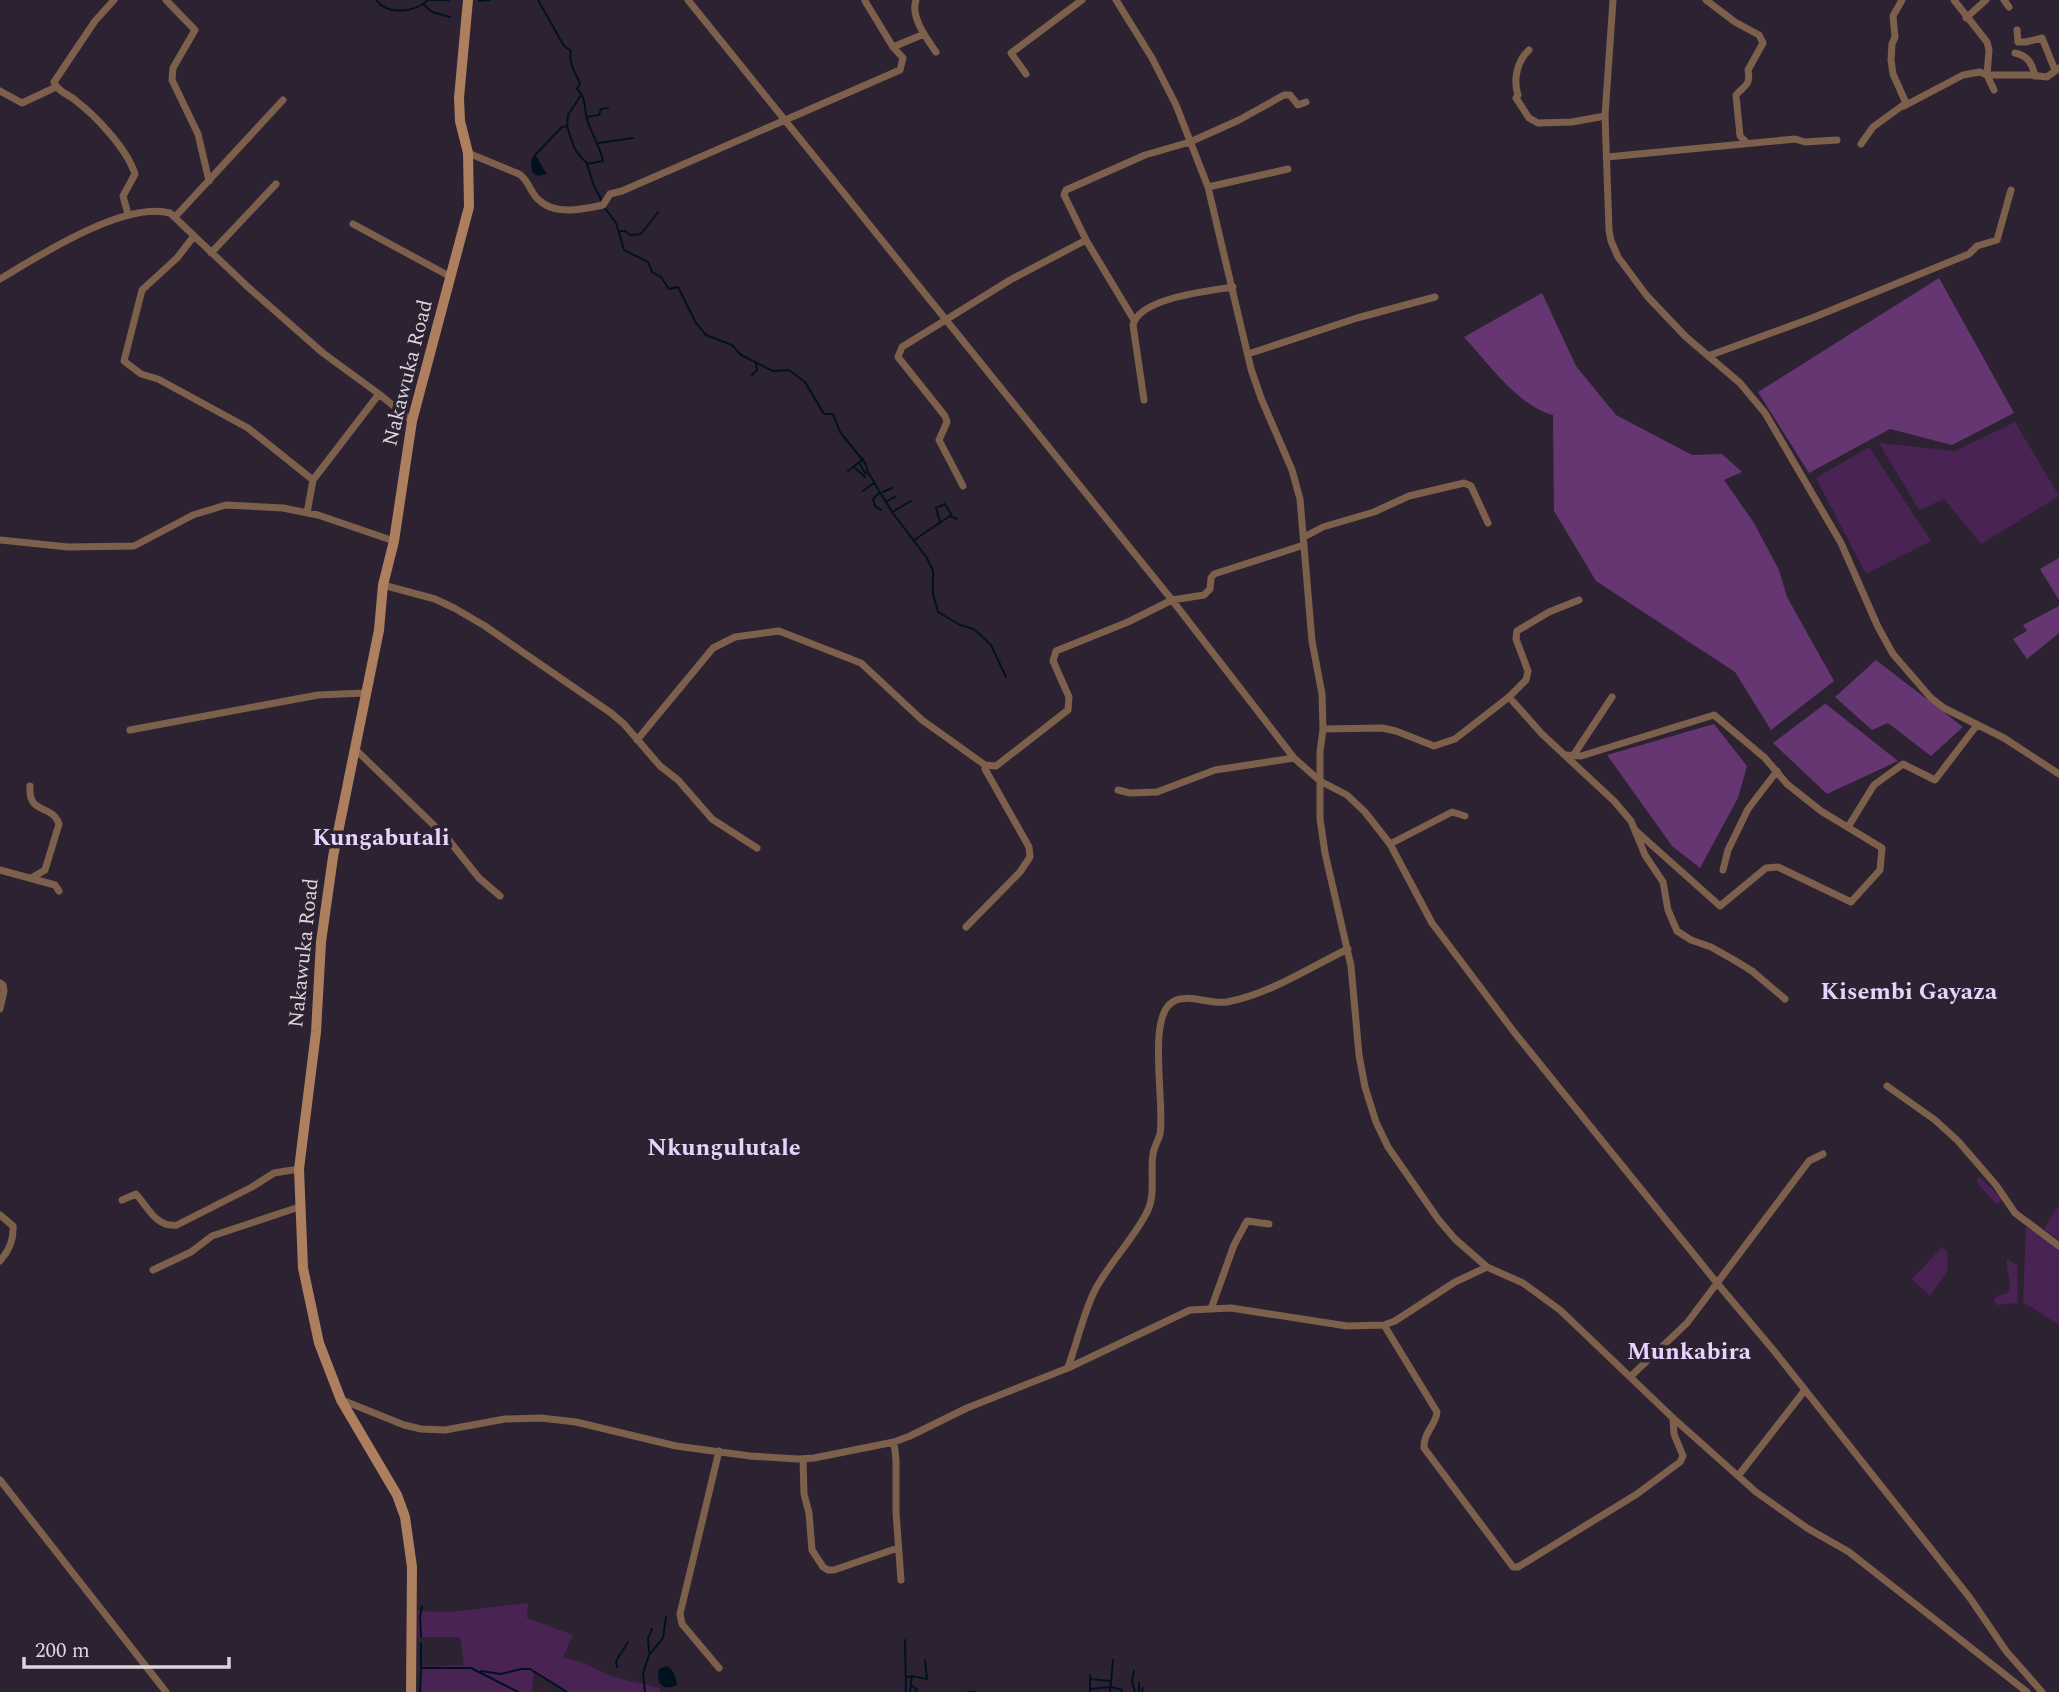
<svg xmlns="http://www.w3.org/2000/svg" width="2059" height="1692" viewBox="0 0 2059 1692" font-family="Spectral,serif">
  <rect width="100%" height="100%" fill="#2d2231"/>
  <path fill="#492353" d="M2015 422 2059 496 1981 544 1944 499 1919 510 1879 443 1955 451Z
    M1869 447 1931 541 1866 574 1816 478Z
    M1979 1177 2002 1198 1999 1203 1996 1204 1978 1184 1977 1180Z
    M2059 1205V1240L2044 1229Z
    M2026 1226 2059 1249V1325L2023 1302Z
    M1942 1247 1947 1252 1948 1270 1930 1296 1912 1279Z
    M2007 1259 2017 1265 2018 1303 1997 1305 1993 1300 1999 1295 2006 1294 2010 1288C2010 1277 2006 1270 2007 1259Z
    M528 1603 527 1618 573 1635 563 1657 584 1663 613 1677 660 1688V1692H567L534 1671 532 1692H419V1667L464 1665 460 1637H418V1611L451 1612Z"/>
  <path fill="#653672" d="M1939 278 2014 413 1952 445 1890 429 1809 473 1758 392Z
    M1542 293 1576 366 1616 415 1692 455 1722 454 1742 472 1724 480 1754 523 1779 570 1787 597 1834 681 1771 730 1735 672 1596 581 1554 511 1553 415C1519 407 1487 362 1464 337Z
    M2059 558V600L2040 569Z
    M2059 606V633L2027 659 2013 639 2027 631 2023 625Z
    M1876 660 1963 727 1931 756 1888 723 1872 730 1835 697Z
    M1826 703V704L1898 761 1827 794 1773 743Z
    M1714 724 1747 766 1738 798 1700 868 1672 846 1607 755Z"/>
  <path fill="#001221" d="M534 155 536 156 547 174 538 176 532 172 531 161Z
    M667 1666C674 1670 676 1677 677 1685 661 1692 656 1682 659 1669Z"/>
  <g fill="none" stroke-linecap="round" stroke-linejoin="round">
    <path stroke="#001221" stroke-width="2" d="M376 0C389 16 415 12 428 0
      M430 0H449
      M538 0 564 46 571 51C568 63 576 73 580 84L577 89C588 99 583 110 588 122 592 135 600 147 603 161L587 164 594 186 602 201
      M479 1 490 0
      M424 5 432 12 450 17
      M587 117 599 115 601 109 608 108
      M567 126C573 144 572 149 587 163
      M599 143 633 138
      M535 155 562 127 567 126 568 115 581 95
      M604 207 616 223 624 250 648 262 652 272 661 277 669 289 678 287 696 323 706 335 732 345 741 355 773 371 789 370 805 382 824 414H833L840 432 865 463 868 472 892 512 927 558 933 571V594L938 612 960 625 974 629 991 645 1006 677
      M619 231H625L630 235 641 234 658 212
      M752 375 757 370 756 364
      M859 463 866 474
      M855 468 865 477
      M848 471 863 459
      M863 491 874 483
      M880 492 873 499 875 506 881 510
      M883 492 892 488
      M886 502 896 496
      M894 511 911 501
      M940 522 936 508 945 504 951 514 950 516
      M914 540 950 516 957 519
      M421 1637 420 1617 422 1606
      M905 1640 906 1692
      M421 1643V1668H471L518 1692
      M649 1652 648 1639 652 1629
      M617 1667 616 1661 628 1642
      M481 1671 501 1674 521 1669H530L567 1692
      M1134 1671 1132 1681 1135 1692
      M912 1676 927 1679 925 1660
      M908 1677 912 1676 910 1692
      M1090 1679 1110 1681
      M912 1686 917 1689 915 1692
      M1090 1689 1111 1687 1122 1690V1692
      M420 1692 421 1669
      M645 1692 643 1673 649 1655 663 1638 666 1617
      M968 1692H975
      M1090 1692V1675
      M1110 1692 1113 1660
      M1139 1692V1683
      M1142 1692 1143 1688"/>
    <path stroke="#7d604b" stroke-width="7" d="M114 0 95 21 54 82C58 92 68 94 75 100 96 116 127 149 135 174L123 196 128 214
      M166 0 195 30 173 68 172 80 198 134 209 181
      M688 0 1172 600 1294 758 1320 781 1347 795 1365 812 1390 844 1432 923 1514 1032 1717 1283 1775 1352 1970 1598 2006 1651 2042 1692
      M916 0C910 17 927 39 936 52
      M1116 0 1152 58 1176 105 1208 187 1251 369 1261 398 1292 470 1300 499 1312 641 1322 694 1323 729 1320 752V819L1325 853 1351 966 1359 1055 1365 1087 1376 1122 1388 1147 1438 1219 1455 1239 1487 1267 1523 1283 1560 1310 1673 1418 1756 1492 1807 1528 1849 1552 2027 1692
      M1613 0 1605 116 1609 230 1611 241 1618 257 1647 296 1686 337 1740 383 1765 413 1841 543 1878 627 1893 654 1931 698 1944 708 2004 738 2059 774
      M1706 0 1735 22 1759 35 1763 43 1748 70C1751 85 1745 85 1736 95L1740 136 1746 142
      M1954 0 1987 42 1989 50 1987 75 1994 90
      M2004 0 2009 7
      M1966 18 1986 0
      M2017 30 2018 42H2026L2042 38 2055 70
      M893 47 924 34
      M1529 50C1517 61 1513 80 1518 95L1516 98 1529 118 1538 123 1572 122 1605 116
      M2015 53C2028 56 2032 63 2035 76
      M1026 74 1011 53 1082 0
      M0 91 22 103 56 87
      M1904 106 1963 75 1980 72 1987 75H2030L2047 77 2059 68
      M1861 144 1873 127 1906 103 1893 74 1891 60 1892 44 1895 37 1893 16 1902 0
      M468 153 519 174C529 180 530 193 539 200 555 216 584 209 603 205L610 194 622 191 900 70 903 58 893 47 865 1
      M1607 157 1795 139 1805 142 1837 140
      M1208 187 1288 169
      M175 217 283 100
      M353 224 451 277
      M194 236 177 258 142 290 124 361 141 374 158 379 248 428 313 480
      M1086 240 1134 320
      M211 253 276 184
      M0 279C40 255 124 201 170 213L249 288 323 353 379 394 412 421
      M1248 354 1357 318 1435 297
      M1708 356 1812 318 1969 254 1977 246 1997 240 2011 190
      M1144 400 1133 325C1139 298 1208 291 1233 287
      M963 486 939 440 947 422 945 416 898 357 902 347 1010 280 1086 240 1066 199 1064 195 1066 190 1145 155 1190 142 1239 120 1284 95H1290L1298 105 1306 102
      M307 513 313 480 379 394
      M1304 537 1323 527 1374 512 1409 496 1464 483 1471 486 1488 523
      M0 540 68 547 134 546 193 515 226 505 283 508 318 515 394 541
      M383 585 435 599 454 608 485 626 611 713 624 724 660 766 678 780 712 819 757 848
      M1509 697 1542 734 1614 801 1631 821 1645 855 1663 882 1668 910 1677 931 1691 940 1711 947 1734 960 1752 971 1785 999
      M1323 729 1382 728 1396 731 1434 746 1455 739 1509 697 1526 680 1528 671 1516 639 1517 631 1549 612 1579 600
      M130 730 318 695 365 693
      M637 740 713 648 735 637 779 631 861 663 922 720 985 765 996 766 1068 710 1069 697 1053 661 1056 651 1128 622 1172 600 1204 595 1210 589 1211 578 1214 574 1304 545
      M355 749 447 838 479 878 500 896
      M1566 755 1581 756 1714 715 1765 758 1787 784 1821 811 1882 848 1880 870 1851 902 1778 867 1766 868 1720 906 1635 830
      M1573 756 1612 697
      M30 786C28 816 52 803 59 824L45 870 33 877
      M1118 790 1130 793 1157 792 1215 770 1294 758
      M1848 827 1874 785 1903 764 1935 780 1977 725
      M1390 844 1452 812 1465 816
      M0 870 55 885 59 891
      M1723 870 1728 850 1748 809 1777 771
      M966 927 1020 872 1030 857 1029 847 985 769V765
      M0 983 3 985 4 991 0 1009
      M1887 1086 1935 1120 1958 1141 1996 1185 2015 1213 2059 1246
      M122 1200 136 1194C148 1207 156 1228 177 1225L252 1187 274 1173 299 1169
      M0 1215 13 1226C14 1240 9 1251 0 1261
      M153 1270 191 1252 212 1236 299 1207
      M1211 1309 1234 1245 1247 1221 1269 1224
      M1384 1325 1437 1412C1436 1425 1423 1433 1424 1448L1513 1567H1518L1637 1494 1680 1462 1683 1456 1674 1434 1673 1419
      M1068 1367C1077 1343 1083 1315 1094 1292 1108 1264 1133 1240 1147 1212 1156 1195 1150 1172 1153 1154 1154 1147 1158 1141 1160 1134 1165 1105 1148 1023 1170 1004 1183 991 1210 1005 1227 1002 1270 994 1308 968 1348 949
      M1630 1377 1687 1323 1809 1161 1823 1154
      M342 1400 404 1425 421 1429 445 1430 505 1419 541 1418 576 1422 676 1446 750 1456 798 1459 814 1458 894 1442 910 1436 967 1408 1068 1368 1190 1310 1231 1308 1347 1326 1384 1325 1395 1321 1455 1282 1487 1267
      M894 1442 896 1460V1512L901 1580
      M719 1451 680 1614 682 1624 719 1668
      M803 1459 804 1494 809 1513 812 1550 823 1567 828 1570H834L898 1548
      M1738 1476 1805 1390
      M0 1480 166 1692"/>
    <path stroke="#ae7f5e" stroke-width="10" d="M411 1692 412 1567 405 1517 397 1495 341 1400 319 1343 303 1268 299 1169 316 1032 321 942 333 857 379 630 383 585 394 541 412 421 469 207 468 153 460 121 459 98 468 0"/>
  </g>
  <g text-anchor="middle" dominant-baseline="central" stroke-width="7" stroke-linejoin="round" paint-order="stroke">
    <g font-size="21" fill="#dcd5de" stroke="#2d2231">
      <text transform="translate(408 373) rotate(-76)">Nakawuka Road</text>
      <text transform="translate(304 953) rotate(-84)">Nakawuka Road</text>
    </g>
    <g font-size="24" font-weight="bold" fill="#e8d3fc" stroke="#2d2231">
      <text x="381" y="838">Kungabutali</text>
      <text x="1909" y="992">Kisembi Gayaza</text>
      <text x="724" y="1148">Nkungulutale</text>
      <text x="1689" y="1352">Munkabira</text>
    </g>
  </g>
  <path d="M24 1657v10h205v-10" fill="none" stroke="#dcd5de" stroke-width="3.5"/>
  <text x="35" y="1657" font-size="21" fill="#dcd5de" stroke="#2d2231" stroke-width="5" paint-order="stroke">200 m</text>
</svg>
